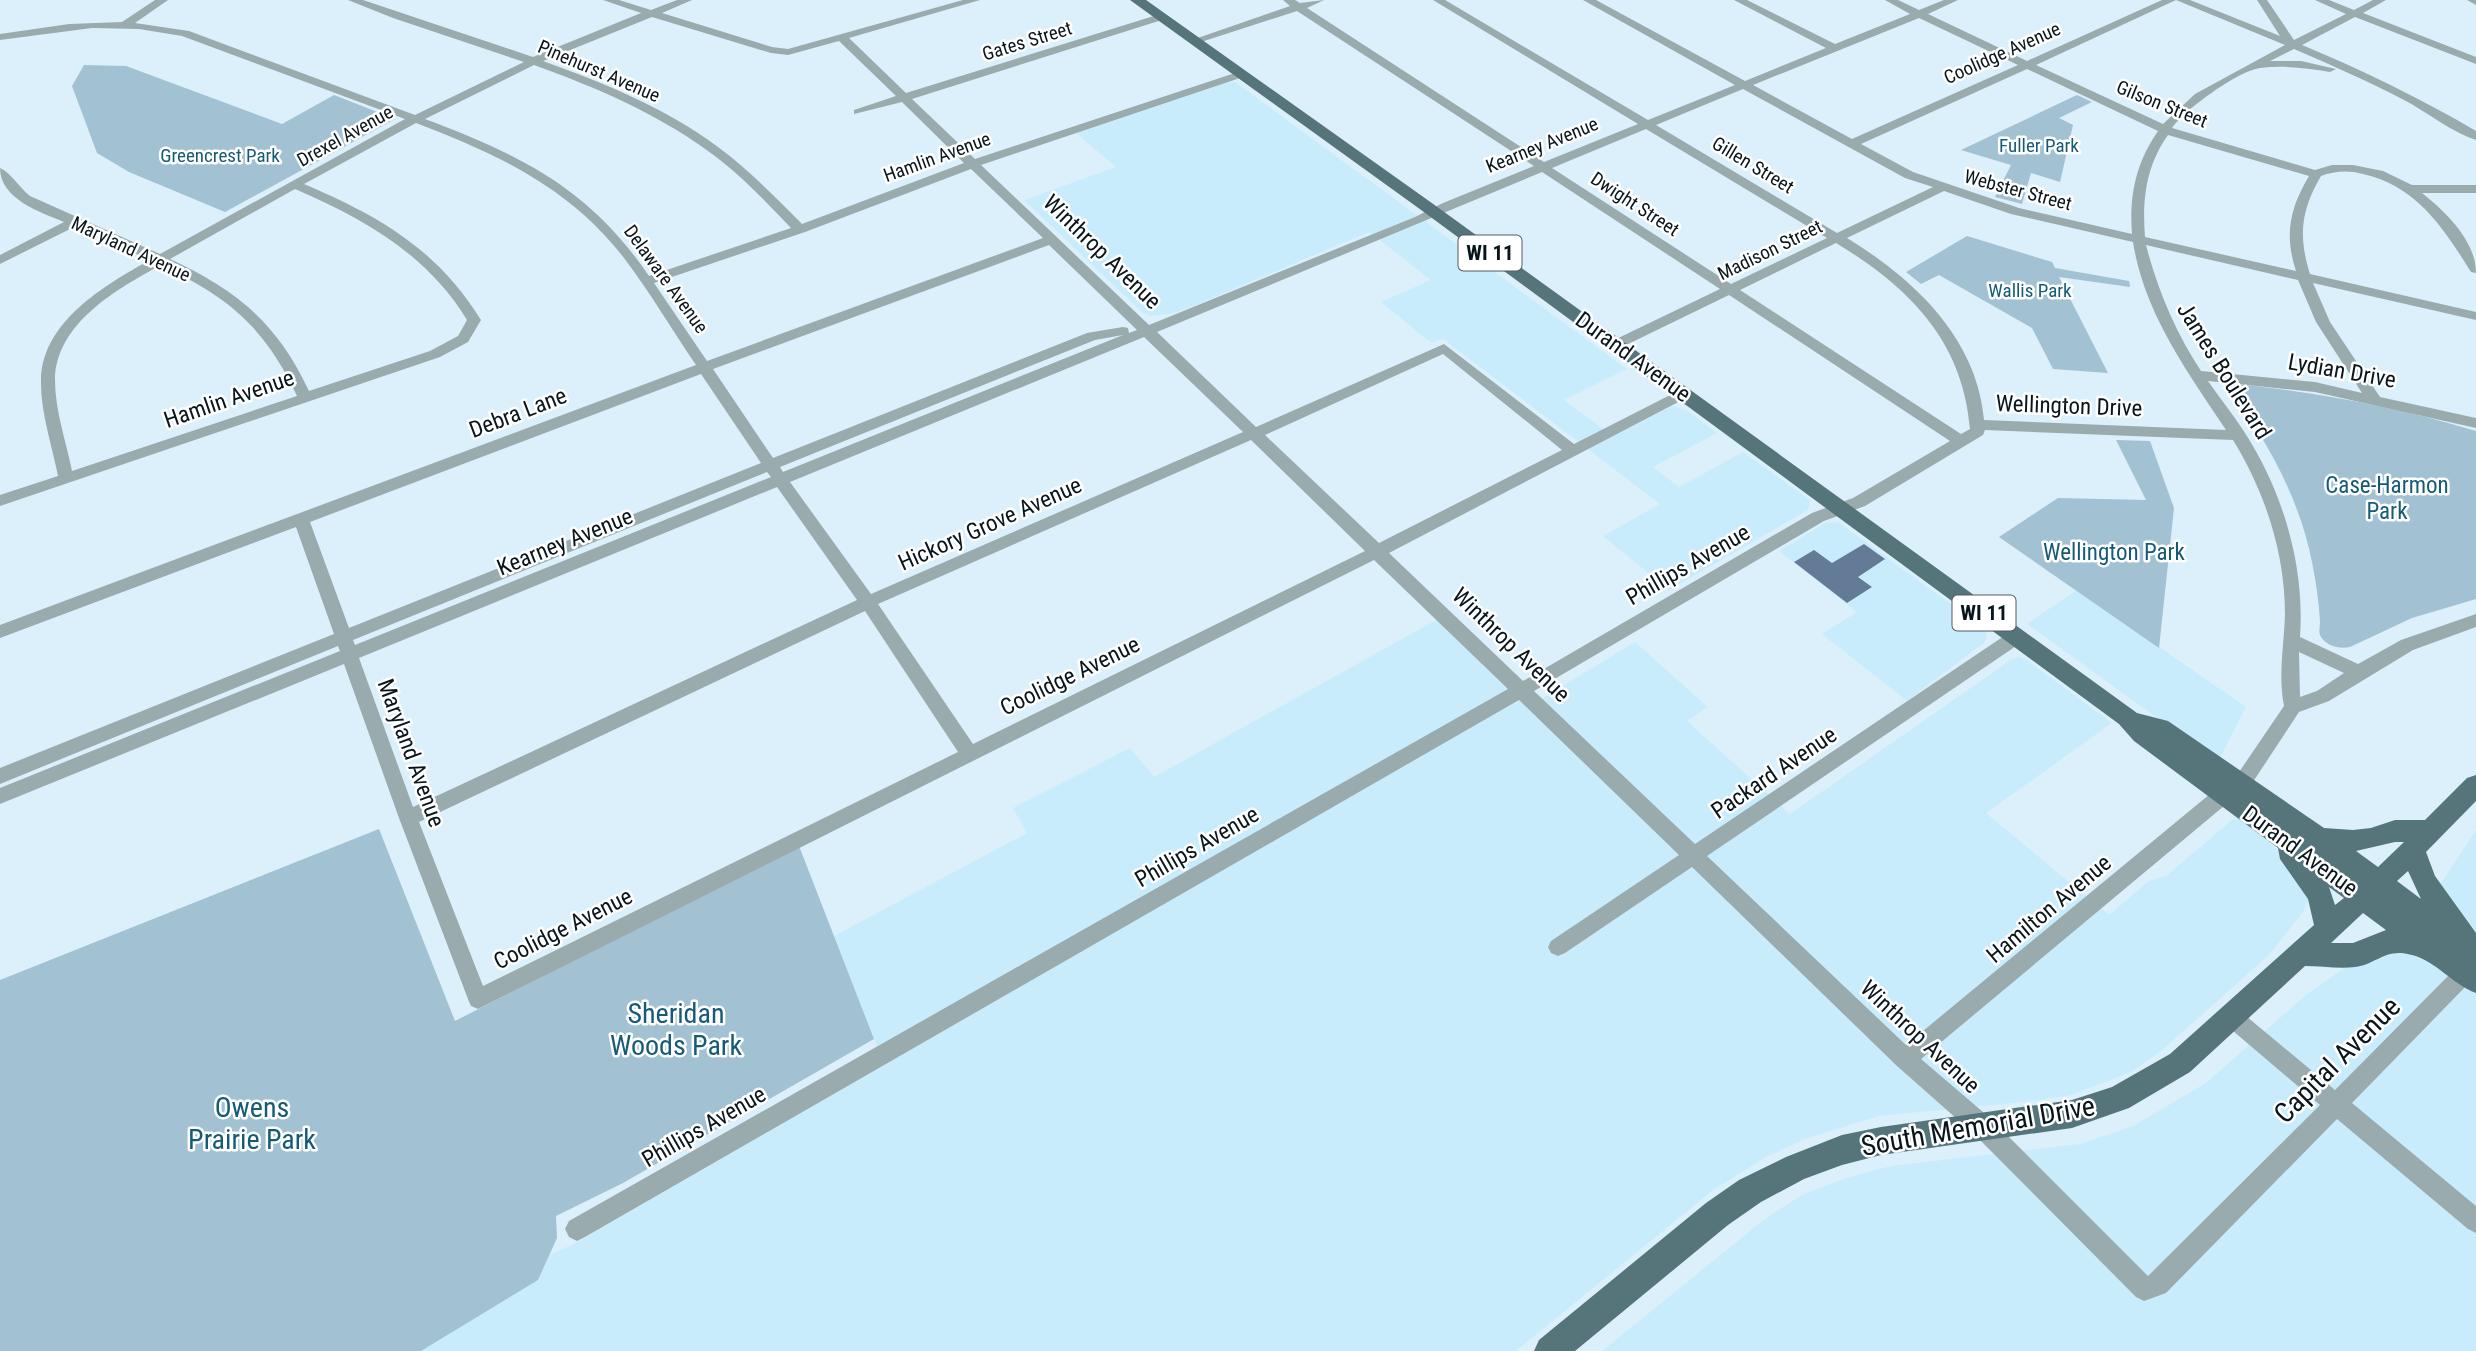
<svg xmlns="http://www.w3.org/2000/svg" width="2476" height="1351" viewBox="0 0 2476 1351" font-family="'Roboto Condensed',sans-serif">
  <rect width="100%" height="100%" fill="#dbf0fb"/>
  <path fill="#c9ecfd" d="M1235 82 1627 369 1564 400 1613 436 1673 406 1686 410 1717 433 1653 467 1679 487 1743 452 1810 500 1808 510 1669 590 1603 536 1660 504 1443 339 1431 343 1381 302 1431 280 1369 232 1193 306 1174 313 1151 316 1143 313 1024 200 1116 167 1076 133 1225 83Z
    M1838 522 1985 629 1987 635 1985 642 1907 701 1822 634 1857 612 1779 551 1825 523Z
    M2077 590 2246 707 2218 762 2027 624Z
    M1438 619 1528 707 1635 642 1708 707 1687 721 1790 814 2012 659 2019 657 2027 660 2112 723 1986 813 2109 915 2149 881 2166 876 2232 820 2240 819 2288 858 2310 896 2303 912 2269 955 2161 1051 2131 1072 2071 1095 2041 1100 1879 1116 1807 1138 1766 1157 1712 1191 1516 1351H421L538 1280 549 1255 576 1243 884 1064 834 936 1027 833 1013 808 1130 748 1154 777Z
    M2476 830V949L2436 891Z
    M2381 949 2417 954 2476 992V1351H1602L1766 1218 1802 1195 1846 1178 1891 1166 2080 1144 2133 1126 2206 1083 2307 994 2346 967Z"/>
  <path fill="#a2c1d2" d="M84 65 126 66 282 124 334 95 395 119 225 212 129 172 97 153 72 86Z
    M2077 95 2092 102 2059 118 2073 125 2060 182 2031 173 2022 204 1995 197 2011 165 1961 150Z
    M1967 236 2052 262 2055 268 2129 281 2130 287 2059 277 2108 373 2053 369 2032 328 1939 275 1921 284 1906 272Z
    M2225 383C2310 391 2394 406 2476 431V599L2412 618 2350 647C2340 649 2328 647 2321 637 2318 632 2320 627 2320 622 2319 602 2316 582 2312 562 2299 496 2265 437 2225 383Z
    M2116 440 2150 441 2174 508 2159 648 1999 537 2058 498 2146 500Z
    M379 829 455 1021 799 846 874 1039 623 1183 556 1216 557 1238 538 1280 421 1351H0V980Z"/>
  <path fill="#637b96" d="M1864 544 1885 559 1858 577 1872 587 1847 603 1794 562 1814 550 1832 563Z"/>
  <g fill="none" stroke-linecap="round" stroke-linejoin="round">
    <path fill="#9aabae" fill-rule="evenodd" d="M155 0H168L135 23 189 31 415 115 524 62 393 18 348 0H363L533 57 641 13 603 0H619L651 10 677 0H692L662 13 772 47 788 49 963 0H980L849 38 906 93 1157 15H1165V19L912 99 975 159 1238 72H1246V76L981 165 1149 325 1415 217 1443 203 1534 166 1297 11 1198 43 1189 41 1290 6 1283 0H1295L1300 3 1324 0 1307 8 1544 162 1638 124 1433 0H1445L1648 120 1735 85 1583 0H1596L1745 81 1826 48 1734 0H1747L1835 44 1910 14 1885 0H1898L1919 10 1944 0H1958L1928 14 2027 61 2162 0H2190L2280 36 2257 0H2267L2294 40 2346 14 2315 0H2329L2354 10 2373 0H2386L2363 13 2476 57V64L2355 17 2302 45C2362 70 2420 98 2476 131V140C2451 132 2427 112 2404 100 2368 81 2331 65 2294 49L2270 61H2301L2336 69 2330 72C2307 68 2283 65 2260 68 2238 71 2184 110 2172 128L2315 170 2332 165H2353L2383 171 2412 185H2476V193H2422C2446 212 2476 241 2476 273L2471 272C2444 229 2417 186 2363 174 2349 170 2334 171 2321 176 2301 210 2298 236 2310 274L2476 312V320L2313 283 2330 322 2380 397 2476 418V428L2315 392 2208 381C2220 398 2234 416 2245 433 2283 492 2305 566 2300 637L2358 664 2401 640 2476 614V627L2413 650 2329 701 2299 712 2249 788 2242 791 2235 788 2233 783 2235 778 2284 706C2278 675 2284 646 2285 614 2285 553 2265 492 2233 440L1985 430 1983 435 1865 506 1824 521 1534 691 1695 844 2010 632H2022L2025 637 2022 642 1707 856 1906 1045 2216 789 2223 787 2230 789 2232 795 2230 801 1921 1059 1990 1118 2148 1276 2320 1105 2226 1025 2222 1018 2226 1011 2233 1008 2240 1011 2335 1090 2458 966 2465 964 2472 966 2475 973 2472 980 2352 1103 2476 1206V1233L2468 1229 2337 1119 2166 1293 2144 1301 2136 1297 1974 1134 1897 1066 1692 867 1565 953 1558 956 1551 953 1548 947 1551 941 1679 855 1519 700 585 1237 577 1241 569 1237 565 1229 569 1221 1508 689 1374 560 478 1009 471 1006 468 999 399 818 344 664 0 804V788L340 651 338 646 0 784V768L334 634 296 527 0 638V625L696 365C672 330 650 292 624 258 569 187 497 154 416 123L304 184C379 216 437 249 481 320L468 342 440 357 0 506V495L58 476C52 445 40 411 41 379 43 321 105 285 150 260L74 227 0 264V255L64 222C40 212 0 199 0 168 11 173 20 188 30 196L160 254 405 119 182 36 139 29 92 28 0 40V34L69 24 122 22ZM2176 0 2285 45 2195 94 2163 124 2036 65ZM652 17 771 53 788 55 839 41 896 96 854 110V114L902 102 964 163 802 224C775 197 749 170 718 147 666 108 604 83 543 61ZM1919 18 2018 65 1852 139 1753 85ZM534 65C595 87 656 113 708 151 739 173 765 201 791 228L649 276C590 189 521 155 425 119ZM2027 69 2158 131C2136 163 2129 195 2132 234L2019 208 1913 172 1861 144ZM1743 89 1905 178 1933 187 1837 233 1656 125ZM1646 129 1827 238 1731 284 1552 168ZM2168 135 2309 176C2290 208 2284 234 2296 271L2145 237C2142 199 2146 166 2168 135ZM971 169 1043 238 707 361 654 283 805 232ZM1542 172 1720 289 1610 342V348H1620L1729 295 1950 441 1853 498 1812 513 1523 681 1389 553 1688 397 1690 394 1688 391H1678L1574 444 1444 344 1256 427 1157 332ZM295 189C364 219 427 254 467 320L458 336 430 351 309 391C277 323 238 291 170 259ZM1944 191 2011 214 2133 242C2144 313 2187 371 2226 430L1984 420C1977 338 1914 279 1847 238ZM1836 243C1909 287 1963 341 1970 429L1961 434 1740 290ZM1049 245 1137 330 1129 333 1128 328 1123 327 1087 333 773 458 713 369ZM2146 245 2298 280 2316 322 2362 393 2315 382 2201 371C2175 331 2158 291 2146 245ZM161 265C228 297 265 327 297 396L72 471C66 441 55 411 55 380 56 323 117 289 161 265ZM1123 335 783 472 780 467 1095 340ZM1144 337 1243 432 871 594 790 482ZM1443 354 1562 450 1379 543 1265 435ZM701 374 761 463 349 628 310 522ZM1251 440 1365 551 973 744 878 604ZM767 472 771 477 355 645 353 640ZM777 487 857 600 413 807 359 658ZM865 611 958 752 483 986 419 822ZM2299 652 2344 673 2317 691 2300 697Z
      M2467 0H2476V5Z"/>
    <path fill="#55757b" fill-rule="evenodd" d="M1130 0H1146L1429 201 2137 713 2168 721 2324 828 2353 830 2371 828 2395 820H2425L2467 778 2476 775V801L2426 852 2435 876 2476 933V993C2452 984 2436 961 2412 955 2386 947 2377 964 2355 967 2339 969 2321 966 2305 966L2190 1072 2129 1108 2072 1128 1881 1155 1842 1165 1804 1179 1761 1202 1728 1225 1575 1351H1534L1539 1340 1706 1203 1739 1180 1786 1157 1842 1135 1881 1127 2072 1100 2112 1087 2170 1054 2314 925 2308 899 2280 859 2278 848 2134 741 2119 724 1417 207ZM2395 842H2404L2378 867 2356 851ZM2408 871 2421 899 2397 881ZM2329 887 2344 898 2335 905ZM2363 913 2386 930 2353 943H2331Z"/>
  </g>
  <g text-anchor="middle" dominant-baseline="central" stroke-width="5" stroke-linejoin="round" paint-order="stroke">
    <g font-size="19" fill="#08151b" stroke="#fff">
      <text transform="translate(1027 41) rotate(-17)">Gates Street</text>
      <text transform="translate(2002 53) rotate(-24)">Coolidge Avenue</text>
      <text transform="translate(599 71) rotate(23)">Pinehurst Avenue</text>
      <text transform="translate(2162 104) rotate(22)">Gilson Street</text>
      <text transform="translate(345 136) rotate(-29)">Drexel Avenue</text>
      <text transform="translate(1542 145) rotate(-22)">Kearney Avenue</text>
      <text transform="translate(937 157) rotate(-20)">Hamlin Avenue</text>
      <text transform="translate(1753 165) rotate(31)">Gillen Street</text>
      <text transform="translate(2018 190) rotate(15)">Webster Street</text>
      <text transform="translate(1635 204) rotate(33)">Dwight Street</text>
      <text transform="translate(131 249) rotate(25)">Maryland Avenue</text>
      <text transform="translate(1770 250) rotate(-26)">Madison Street</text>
      <text transform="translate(666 279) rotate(54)">Delaware Avenue</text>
    </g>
    <g font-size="19" fill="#155a76" stroke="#fff">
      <text x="2039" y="145">Fuller Park</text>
      <text x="220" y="155">Greencrest Park</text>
      <text x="2030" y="290">Wallis Park</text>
    </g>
    <g fill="#fff" stroke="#525b5f" stroke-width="2">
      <rect x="1458.5" y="235.5" width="63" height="35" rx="5"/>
      <rect x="1952.5" y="595.5" width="63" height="35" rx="5"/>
    </g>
    <g font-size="21" font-weight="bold" fill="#08151b">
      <text x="1490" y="253">WI 11</text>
      <text x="1984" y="613">WI 11</text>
    </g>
    <g font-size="23" fill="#08151b" stroke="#fff">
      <text transform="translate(1102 252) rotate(44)">Winthrop Avenue</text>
      <text transform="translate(1633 357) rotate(36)">Durand Avenue</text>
      <text transform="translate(2224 371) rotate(58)">James Boulevard</text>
      <text transform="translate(2342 371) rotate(10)">Lydian Drive</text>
      <text transform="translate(229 399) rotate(-19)">Hamlin Avenue</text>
      <text transform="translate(2069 406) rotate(2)">Wellington Drive</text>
      <text transform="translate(518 413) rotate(-21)">Debra Lane</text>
      <text transform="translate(990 524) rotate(-24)">Hickory Grove Avenue</text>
      <text transform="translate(565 542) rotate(-22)">Kearney Avenue</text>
      <text transform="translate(1688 565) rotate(-30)">Phillips Avenue</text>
      <text transform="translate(1511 645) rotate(44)">Winthrop Avenue</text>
      <text transform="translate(1070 676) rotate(-26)">Coolidge Avenue</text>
      <text transform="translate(411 753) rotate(70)">Maryland Avenue</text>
      <text transform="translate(1774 773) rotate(-34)">Packard Avenue</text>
      <text transform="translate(1197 847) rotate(-30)">Phillips Avenue</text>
      <text transform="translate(2300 851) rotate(36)">Durand Avenue</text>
      <text transform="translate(2049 909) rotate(-40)">Hamilton Avenue</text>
      <text transform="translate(563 929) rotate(-27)">Coolidge Avenue</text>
      <text transform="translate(1920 1037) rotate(43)">Winthrop Avenue</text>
      <text transform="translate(704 1127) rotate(-30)">Phillips Avenue</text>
    </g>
    <g font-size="23" fill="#155a76" stroke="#fff">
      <text x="2387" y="485">Case-Harmon<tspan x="2387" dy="26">Park</tspan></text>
      <text x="2114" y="552">Wellington Park</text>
    </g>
    <g font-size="28" fill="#155a76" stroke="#fff">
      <text x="676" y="1013">Sheridan<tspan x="676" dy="32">Woods Park</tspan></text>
      <text x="252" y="1107">Owens<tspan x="252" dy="32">Prairie Park</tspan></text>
    </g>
    <g font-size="28" fill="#08151b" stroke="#fff">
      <text transform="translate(2337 1060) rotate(-45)">Capital Avenue</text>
      <text transform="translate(1978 1126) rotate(-10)">South Memorial Drive</text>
    </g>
  </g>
</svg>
